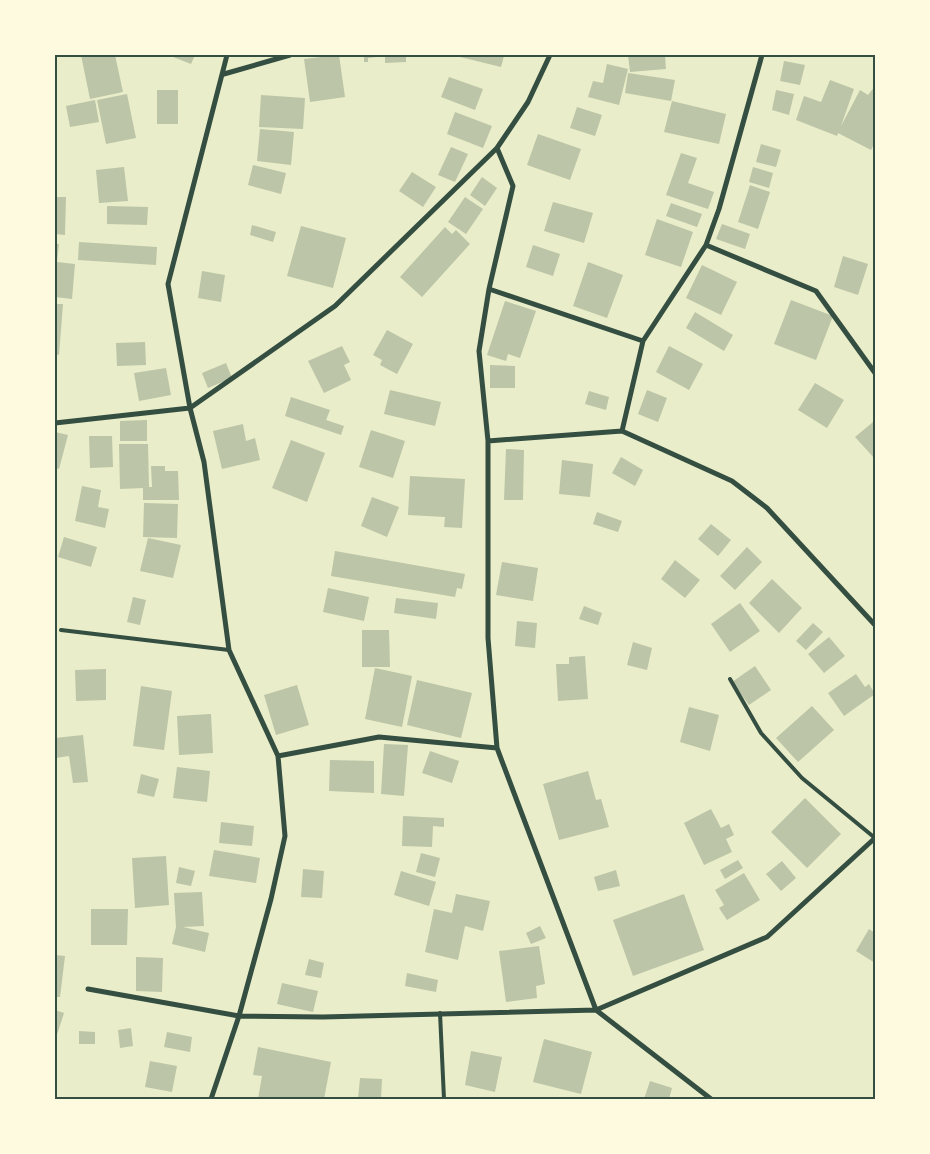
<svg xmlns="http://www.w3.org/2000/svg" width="930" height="1154" viewBox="0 0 930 1154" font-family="'Nunito Sans',sans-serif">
  <rect width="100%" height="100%" fill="#e9edc9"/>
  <path fill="#bcc5a7" d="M81 55H115L123 92 90 99Z
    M168 55H195L191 64Z
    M339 55 345 97 310 102 304 59Z
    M364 55H406V62L385 63V56L368 58V62H364Z
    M501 55 504 56 501 67 456 56Z
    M628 55H665L666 69 630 72Z
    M784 61 805 65 800 85 780 81Z
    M607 64 628 69 619 105 588 97 593 81 603 83Z
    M628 73 675 80 671 101 625 93Z
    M449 77 483 89 475 110 441 97Z
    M830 80 854 89 841 126 860 90 868 95 875 86V142L871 150 838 133 837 136 796 120 804 96 821 102Z
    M157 90H178V124H157Z
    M776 90 794 94 789 115 772 110Z
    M127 94 136 138 106 144 97 100Z
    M261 95 305 98 303 129 259 127Z
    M95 100 99 122 70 127 66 106Z
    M672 101 726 114 719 144 664 132Z
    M577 107 602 115 595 136 570 128Z
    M455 112 492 126 483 148 447 134Z
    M260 129 294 132 291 165 257 161Z
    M538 134 581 149 570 180 527 165Z
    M761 144 781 150 776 167 756 162Z
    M451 147 468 154 455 182 438 175Z
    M681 153 697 158 688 183 714 192 708 209 666 195Z
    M253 165 286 173 281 194 248 185Z
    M124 167 128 201 99 203 96 170Z
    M753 167 773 173 769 188 749 182Z
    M412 172 436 187 423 207 399 191Z
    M482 177 497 188 485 206 470 195Z
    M750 185 770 192 758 229 738 222Z
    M55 197H66L65 235 55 234Z
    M465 197 483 209 466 234 448 222Z
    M553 202 593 213 584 243 544 231Z
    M671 203 702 214 697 227 666 216Z
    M107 206 148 207 147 225 107 224Z
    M657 219 693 232 681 267 645 255Z
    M722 224 750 234 745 249 716 239Z
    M252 225 276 232 273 242 250 235Z
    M301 226 346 238 333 288 287 276Z
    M445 227 452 234 456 230 470 244 422 297 400 277Z
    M79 242 157 247 156 265 78 260Z
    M55 244H59L57 262 75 264 72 299 55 297Z
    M533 245 560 254 553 276 526 267Z
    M843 256 868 264 858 295 834 287Z
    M588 262 623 275 607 318 573 306Z
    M702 265 737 282 721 315 686 298Z
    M202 271 225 275 221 302 198 298Z
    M791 300 833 316 816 360 774 344Z
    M505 301 536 311 520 358 508 354 506 361 487 355Z
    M55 304H63L59 355 55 354Z
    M695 312 733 335 724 351 686 328Z
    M387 330 413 344 397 374 380 365 382 360 373 355Z
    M145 342 146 365 117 366 116 343Z
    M342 346 350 362 344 365 351 380 324 393 308 361Z
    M669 346 703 364 689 390 656 372Z
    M226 363 232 378 208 388 202 373Z
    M490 365 515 366V388H490Z
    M166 368 171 395 139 401 134 373Z
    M815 383 844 400 827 428 798 410Z
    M390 390 441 402 435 426 384 414Z
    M647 390 667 398 658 422 638 414Z
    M589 391 609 397 606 410 585 404Z
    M291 397 330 410 326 420 344 426 341 435 285 416Z
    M147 420V441H120V421Z
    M873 422 875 424V459L855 437Z
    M243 424 246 441 255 438 260 460 222 469 213 431Z
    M371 430 405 441 393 478 359 467Z
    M55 432 68 435 59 469 55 468Z
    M89 436H112L113 467 90 468Z
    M291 440 325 453 307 502 272 488Z
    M119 444H148L149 487H152L151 466H165V471H178L179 500H143V488L120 489Z
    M506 449 524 450 523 500H504Z
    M621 457 643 470 635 486 612 473Z
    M562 460 593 464 590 497 559 494Z
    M410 476 465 479 462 528 444 527 445 517 408 515Z
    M82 486 101 490 98 507 109 509 105 528 75 521Z
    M372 497 399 507 387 537 361 526Z
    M144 503 178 504 177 538 143 537Z
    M597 512 622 521 618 532 593 524Z
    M711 524 731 540 718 556 698 539Z
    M64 537 97 547 91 567 58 557Z
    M148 538 181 545 173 578 140 571Z
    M747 547 762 562 735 590 720 576Z
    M335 551 465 574 462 589 457 588 455 597 331 576Z
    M675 560 700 580 685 598 661 579Z
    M502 562 538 568 533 601 496 595Z
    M772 579 802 608 779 633 749 603Z
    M328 588 369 597 364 621 323 612Z
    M133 597 146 600 140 625 127 622Z
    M396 598 438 603 436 619 394 613Z
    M740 603 760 631 730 652 711 624Z
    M584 606 602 613 598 625 579 619Z
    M517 621 537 623 535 648 515 646Z
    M813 623 823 632 806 650 796 641Z
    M362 630H389L390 667H362Z
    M829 637 845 656 824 673 808 654Z
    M633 642 652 648 647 670 627 665Z
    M585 656 588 699 558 701 556 664H569V657Z
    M755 666 771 690 749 705 732 682Z
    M375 668 412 676 402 727 365 719Z
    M106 669V700L76 701 75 670Z
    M856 674 865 687 869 684 875 694 844 716 828 693Z
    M417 680 472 693 461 738 407 725Z
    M297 685 309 725 276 735 264 695Z
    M141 686 172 691 164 750 133 746Z
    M812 706 834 730 798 762 776 738Z
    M689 707 719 715 710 751 680 742Z
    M211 714 213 753 179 755 177 716Z
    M83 735 88 782 73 783 69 756 55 758V738Z
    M384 744 408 745 404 796 381 794Z
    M430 751 459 761 452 783 422 773Z
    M330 760 374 761V793L329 791Z
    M177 767 210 771 207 802 173 798Z
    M588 771 596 800 601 799 609 827 559 840 543 784Z
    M141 774 159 779 154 797 137 793Z
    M805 798 841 834 807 868 771 832Z
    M711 809 721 828 729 824 734 835 726 839 732 852 704 865 684 823Z
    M403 816 444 818V827L433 826 432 847 402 846Z
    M221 822 254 826 252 846 219 843Z
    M214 850 260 858 256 883 209 876Z
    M421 853 440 858 435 877 416 872Z
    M166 856 169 905 135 908 132 858Z
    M738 860 743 868 725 879 720 870Z
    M782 861 796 878 781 891 766 874Z
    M179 867 195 871 191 886 176 883Z
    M303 869 324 871 322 898 301 897Z
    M616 870 620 886 598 891 594 877Z
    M401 871 436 882 429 906 394 895Z
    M744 873 760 900 727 920 719 908 724 905 715 890Z
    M202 892 204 926 183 927 209 933 205 952 172 944 176 927 174 893Z
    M456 894 490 901 483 931 465 926 458 960 425 952 434 909 452 913Z
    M684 894 704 950 633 976 613 920Z
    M91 909H128L127 945H91Z
    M540 926 546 938 531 944 526 933Z
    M869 929 875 933V963L856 951Z
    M539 946 545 984 536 986 537 998 506 1002 499 951Z
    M55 955 65 956 60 997H55Z
    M136 957 163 958 162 992 136 991Z
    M309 959 324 963 321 978 305 975Z
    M407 973 438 980 436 992 405 986Z
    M282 983 318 991 313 1012 277 1004Z
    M55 1010 64 1013 55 1041Z
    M131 1028 133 1046 120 1048 118 1030Z
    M79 1031 95 1032V1044H79Z
    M167 1032 192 1037 190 1052 164 1047Z
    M544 1039 592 1052 581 1094 533 1082Z
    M258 1047 331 1062 324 1099H258L262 1076 253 1075Z
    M471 1051 502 1057 495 1092 465 1085Z
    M150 1061 177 1066 172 1092 145 1087Z
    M360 1078 382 1079 381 1099H358Z
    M650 1081 672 1088 669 1099H644Z"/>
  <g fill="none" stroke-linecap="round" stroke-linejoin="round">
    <path stroke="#344e41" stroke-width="4" d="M61 630 229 650
      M730 679 761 733 802 778 875 838
      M440 1013 444 1099"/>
    <path stroke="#344e41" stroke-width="5" d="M224 74 290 55
      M497 148 513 186 489 289 479 351 488 441V638L497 748 596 1010 711 1099
      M706 245 816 291 875 373
      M643 341 706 245 719 209 762 55
      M55 423 190 408 335 306 497 148 528 102 550 55
      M622 431 732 481 767 508 875 625
      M488 441 622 431 643 341 489 289
      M278 756 379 737 497 748
      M88 989 239 1016 323 1017 596 1010 767 937 875 838
      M211 1099 239 1016 271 899 285 836 278 756 229 650 204 462 190 408 168 284 227 55"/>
  </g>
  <rect width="930" height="1154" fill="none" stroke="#fefae0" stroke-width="112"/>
  <rect x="56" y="56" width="818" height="1042" fill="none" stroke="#344e41" stroke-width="2"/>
</svg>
